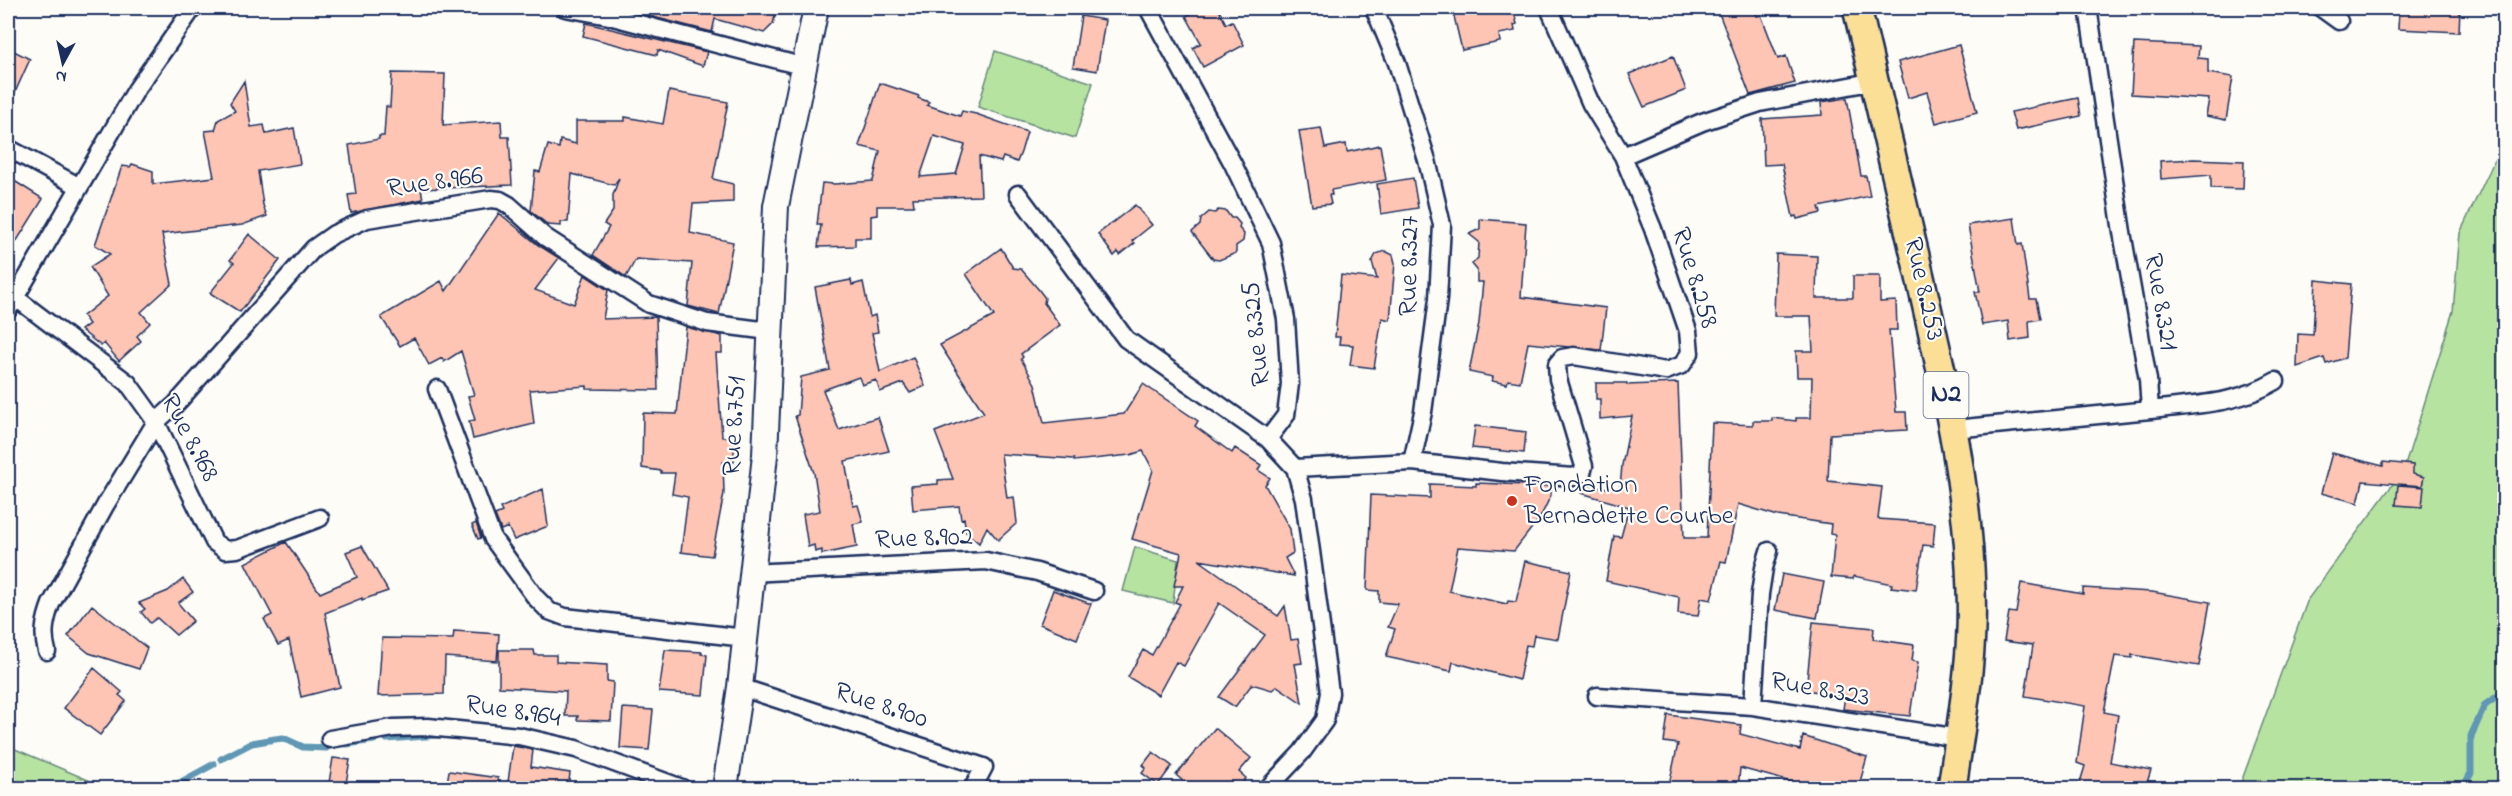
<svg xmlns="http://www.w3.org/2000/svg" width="2512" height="796" viewBox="0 0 2512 796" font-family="'Indie Flower',sans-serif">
  <rect width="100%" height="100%" fill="#fdfcf7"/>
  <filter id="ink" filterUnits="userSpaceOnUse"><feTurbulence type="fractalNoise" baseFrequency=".0167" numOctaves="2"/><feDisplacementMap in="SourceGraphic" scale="12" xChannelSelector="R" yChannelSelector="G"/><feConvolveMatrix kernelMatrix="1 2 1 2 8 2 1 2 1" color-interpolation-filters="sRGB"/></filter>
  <g filter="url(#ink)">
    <path fill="#b7e3a0" stroke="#69897f" stroke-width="1.5" d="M995 51 1093 83 1075 138 978 107Z
      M2504 140V788H2239L2308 599 2404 469 2453 311 2460 233Z
      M1135 547 1178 560 1173 603 1123 591Z
      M8 746 107 788H8Z"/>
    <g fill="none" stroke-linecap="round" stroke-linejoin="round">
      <path stroke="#6197b4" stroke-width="7" d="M387 739 438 735
        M347 744 374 740
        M221 759 252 743 275 739 283 738 303 747 326 748
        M170 788 214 764
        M2463 788 2471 773V736L2485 705 2504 692"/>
    </g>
    <path fill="#fec5b4" stroke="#1b2f5e" stroke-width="1.5" fill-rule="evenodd" d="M618 8H777L773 24 764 33 715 19 712 32Z
      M1202 8H1218L1226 24 1232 21 1244 45 1203 67 1193 48 1201 43 1186 16Z
      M1452 8H1513L1517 24 1514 25 1515 31 1499 34 1500 42 1462 50Z
      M1717 8H1754L1757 16 1761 15 1778 59 1786 56 1795 83 1750 95Z
      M2399 8H2460L2459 32 2398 29Z
      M1081 16 1105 20 1097 71 1073 67Z
      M586 23 707 52 703 66 658 50 657 55 583 36Z
      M2134 43 2199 46 2198 58 2208 59V73L2233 77 2226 120 2206 116 2209 99 2131 94Z
      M1959 45 1977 112 1936 123 1927 92 1908 98 1898 62Z
      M8 48 30 59 8 108Z
      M1673 56 1686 90 1644 107 1629 74Z
      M392 73 445 74 443 125 501 121 502 137H509L512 185 421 189 423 199 351 213 348 195 356 194 349 145 379 139V136H384L386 106 390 107Z
      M244 81 251 127 264 125 266 134 294 128 300 164 258 171 263 205 267 216 242 225 162 234 172 284 141 312 150 323 137 336 141 341 119 361 104 343 101 346 81 330 89 324 83 316 108 296 90 267 110 254 95 245 122 166 130 167 132 164 153 171V184L214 177 205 131 215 130 218 120 235 111 230 103Z
      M880 83 919 96 918 98 929 102 927 105 960 116 962 111 976 114 1027 132 1021 152 1017 162 1003 157 1001 162 979 156 981 196 913 198 914 206H877V215L871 216V238H855V246L818 247 821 225H817L822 183 835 184 873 181 880 151 859 146ZM934 136 965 145 956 174 920 177Z
      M669 91 728 102 713 179 733 184V202L693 204 690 233 733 242 719 314 688 306 692 263 636 259 626 277 593 255 609 227 604 224 613 211V195L619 178 614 185 572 174 568 222H561V226L548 225 531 211 535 171 540 172 548 145 559 148 560 140 576 144V121H625V117L663 124Z
      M1847 98 1861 176H1866L1870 196 1819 207 1821 213 1797 219 1796 216 1793 217 1782 164 1764 165 1762 119 1822 115 1821 102Z
      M2078 98 2081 116 2016 130 2011 112Z
      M1321 128 1325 148 1346 144 1347 152 1380 145 1386 180 1331 190 1332 195H1329L1331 204 1312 206 1299 131Z
      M2194 159 2244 161 2243 189 2211 188V175L2161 179 2160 161Z
      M8 177 43 199 8 255Z
      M1413 178 1418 208 1381 214 1377 184Z
      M1135 205 1152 225 1132 241 1135 243 1120 255 1118 252 1114 256 1098 234Z
      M1218 210 1226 211 1231 218H1235L1240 224 1239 228 1244 234 1243 241 1236 246V253L1219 260 1213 259 1192 232 1200 225 1201 219 1209 212 1215 213Z
      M499 213 538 245 559 258 535 290 574 304 585 275 608 290 603 319 656 317 658 390 587 389V386L530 390 534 424 473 439 469 421 475 420 468 396 474 395 461 351 444 362 442 358 429 365 414 338 400 346 381 317 441 281 446 291Z
      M2014 218 2018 245 2022 244 2030 299H2036L2040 319 2029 321 2030 338 2010 341 2008 321 1982 325 1975 292H1980L1968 225Z
      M1480 219 1526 223 1521 297 1606 308 1601 350 1528 343 1520 382 1508 380 1507 384 1492 381 1493 377 1469 372 1479 323 1483 282H1477V270L1472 264 1478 258 1479 242 1469 234 1480 229Z
      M249 234 280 260 240 312 210 293 234 263 230 260Z
      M1001 248 1013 268 1021 269 1039 290 1045 298 1044 303 1060 325 1021 354 1023 357 1021 359 1035 384 1044 423 1124 414 1143 384 1198 421 1195 426 1232 453 1235 448 1261 465 1258 470 1270 478 1265 485 1290 529 1293 553 1285 558 1294 576 1199 560 1278 616 1285 606 1291 640 1298 639 1302 663 1295 664 1302 703 1277 686 1272 690 1252 684 1235 707 1219 697 1265 635 1219 603 1184 666 1176 662 1158 695 1128 677 1143 650 1152 655 1180 604 1175 602 1183 586H1174L1181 553 1132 539 1153 470 1143 451 1130 455 1074 461V459L1001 454 1007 498 1014 497 1017 523 998 540 987 527 979 543 966 532 964 518 961 519 959 506 913 510 911 486 938 484V480L953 479 935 432 984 413 940 345 994 316 966 274Z
      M1385 251 1393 255 1395 263 1390 320 1382 318 1374 368 1350 365 1353 345 1339 344 1340 337H1335L1341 275 1377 279 1372 262 1376 254Z
      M1776 254 1817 256 1816 298H1853V276H1880V302L1896 301 1897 330H1889L1896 412H1906L1907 430 1830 434 1828 481 1882 487 1878 519 1935 523 1933 546 1923 545 1916 590 1891 587 1892 584 1854 576 1853 579 1831 577 1835 535 1830 534 1831 524 1778 516 1738 504 1726 562 1721 561 1711 600 1701 598 1698 616 1678 614 1679 597 1606 581 1614 536 1621 537 1629 507 1581 493 1582 487 1620 488 1622 465 1632 416 1600 419V399H1596V383H1627V385L1678 383 1684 538H1707L1712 423 1753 425V421H1772V418L1796 421V418H1811L1812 377H1797L1796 351H1813L1811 316H1774Z
      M851 280 852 285 863 282 870 317 875 315 878 332 872 333 880 372 913 357 925 386 910 393 903 383 880 392 876 380 862 385 859 377 823 390 839 430 878 417 889 451 845 461 853 506 858 505 863 522 853 524 857 547 822 554V550L815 552 814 545 808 547 803 514 820 511 814 473 795 416 798 415 801 377 830 370 815 287Z
      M2316 280 2351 284 2345 358 2326 364 2324 358 2297 367 2298 334 2313 335Z
      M686 327 722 336V353H716L722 437H734V462H723L724 493 712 556 681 552 688 497 672 494 675 473H661V471L642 468 643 413 677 414Z
      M1475 426 1526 432 1524 453 1472 448Z
      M2332 453 2383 466V462L2413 465V474L2424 477 2422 486 2363 481 2358 503 2321 493Z
      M1476 483 1551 486V495L1541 516 1514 551 1458 547 1449 591 1507 604 1508 601 1516 602 1525 561 1571 571 1558 639 1534 635 1532 646 1526 645 1519 680 1453 662 1451 671 1386 657 1395 629 1388 627 1398 604 1379 602V591L1367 590 1371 495 1430 498V484L1476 486Z
      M2398 485 2424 487 2422 507 2396 505Z
      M543 489 548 526 514 540 508 527 501 530 495 515 502 512 500 508Z
      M476 523 481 538 478 539 472 525Z
      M286 542 320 593 357 577 346 552 362 546 388 591 362 600V598L325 613 340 687 301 697 289 640 278 645 264 619 272 615 245 563Z
      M1782 574 1824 582 1817 618 1775 610Z
      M183 579 193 592 178 603 193 621 176 635 157 618 150 623 141 612 145 609 139 603 168 591Z
      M2021 583 2083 594V588L2152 592 2210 602 2199 666 2132 655V658L2115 656 2104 712 2118 715 2110 762 2151 770 2145 789H2078L2085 766 2077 763 2085 706 2025 696 2033 645 2004 641 2009 612 2016 613Z
      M1053 590 1091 604 1077 639 1040 624Z
      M92 605 147 648 139 669 89 653 68 636Z
      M1813 622 1874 628 1873 639 1914 645 1912 661 1918 662 1910 716 1843 709 1845 696 1806 690Z
      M454 631 499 634 497 661 445 657 444 694 378 696 382 638 453 639Z
      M499 650H534L535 655H556V662L607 665V681L613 682 611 721 577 720 578 716H565L566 691 499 687Z
      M665 650 702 652 701 654 707 655 703 695 659 692Z
      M94 668 122 692 119 695 126 701 100 735 64 708Z
      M623 708 653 710 649 750 620 748Z
      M1668 715 1741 725 1740 734 1800 750 1803 736 1867 757 1858 789H1817L1740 768 1738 789H1668L1678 744 1664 742Z
      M1215 728 1251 758 1239 772 1246 778 1238 789H1192L1176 775Z
      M513 746 533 750 531 767 570 773 568 789H507Z
      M1153 752 1172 766 1158 785 1142 773 1146 768 1143 765Z
      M333 758 350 760 345 789H328Z
      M449 771 498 778 497 789H446Z"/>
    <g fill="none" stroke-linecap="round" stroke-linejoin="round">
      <defs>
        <path id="minor" d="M565 8 609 16 805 67
          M1148 8 1233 164 1271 243 1286 319 1290 384 1286 415 1268 439 1295 468 1304 499 1330 693 1325 720 1302 752 1268 788
          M1374 8 1397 63 1427 160 1442 225 1438 299 1423 412 1412 462
          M1549 8 1591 104 1623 156
          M2321 8 2339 21
          M8 148 78 186
          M1018 194 1126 339 1268 439
          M16 298 128 383 156 422 214 542 225 550 237 549 320 518
          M8 310 136 90 193 8
          M437 389 493 539 536 598 549 611 565 617 745 638
          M2150 410C2196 404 2235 405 2276 381
          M1954 429 2150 410 2148 380 2122 232 2089 14 2091 8
          M1295 468 1412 462 1502 472 1574 477 1582 473 1584 466 1558 379 1557 364 1562 358 1574 356 1666 371 1682 365 1690 353 1688 331 1653 229 1623 156 1702 122 1760 103 1875 81
          M1769 551 1764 568 1760 594 1753 706 1959 738
          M752 573 986 561 1037 572 1094 591
          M47 651C42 634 45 620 51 604L106 504 156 422 176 404 314 248 334 234 367 219 491 199 500 200 509 205 545 237 649 304 707 323 769 331
          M740 687 984 767 973 788
          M1597 696 1753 706
          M330 739 393 728 428 727 519 736 576 749 682 788"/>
        <path id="secondary" d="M725 788 740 687 765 455 776 206 816 8"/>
        <path id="trunk" d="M1857 8C1878 97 1899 187 1920 277 1944 381 1968 484 1971 590 1974 657 1961 723 1952 788"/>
      </defs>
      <use href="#minor" stroke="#1b2f5e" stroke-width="21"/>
      <use href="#secondary" stroke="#1b2f5e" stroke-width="28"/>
      <use href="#trunk" stroke="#1b2f5e" stroke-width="32"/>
      <use href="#minor" stroke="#fdfcf7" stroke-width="16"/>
      <use href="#secondary" stroke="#fdfcf7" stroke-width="24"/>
      <use href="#trunk" stroke="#fbdf96" stroke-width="27"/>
    </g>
  </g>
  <circle fill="#c8321e" stroke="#fdfcf7" stroke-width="2" cx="1512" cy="501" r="6"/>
  <g text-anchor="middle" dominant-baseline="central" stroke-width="4.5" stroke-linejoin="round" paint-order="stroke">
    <rect fill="#fdfcf7" stroke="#5f6c8c" stroke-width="1.5" x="1923.5" y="372" width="45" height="46" rx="4.5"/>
    <g font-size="26" font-weight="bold" fill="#1b2f5e">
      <text x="1946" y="395">N2</text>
    </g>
    <g font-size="27" fill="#1b2f5e" stroke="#fdfcf7">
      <text transform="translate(435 183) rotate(-8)">Rue 8.966</text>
      <text transform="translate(1410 266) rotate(-89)">Rue 8.327</text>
      <text transform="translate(1694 278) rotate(73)">Rue 8.258</text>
      <text transform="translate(1923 289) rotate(77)">Rue 8.253</text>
      <text transform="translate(2160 302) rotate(80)">Rue 8.321</text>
      <text transform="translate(1257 334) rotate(-96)">Rue 8.325</text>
      <text transform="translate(735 426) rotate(-87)">Rue 8.751</text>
      <text transform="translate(189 438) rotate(62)">Rue 8.968</text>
      <text transform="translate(924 539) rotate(-2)">Rue 8.902</text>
      <text transform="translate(1820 690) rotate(10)">Rue 8.323</text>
      <text transform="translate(881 706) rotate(18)">Rue 8.900</text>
      <text transform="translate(513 712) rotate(9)">Rue 8.964</text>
    </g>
    <g font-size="27" fill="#1b2f5e" stroke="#fdfcf7" text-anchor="start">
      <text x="1524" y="485">Fondation<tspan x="1524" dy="31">Bernadette Courbe</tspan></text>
    </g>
  </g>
  <rect width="2512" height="796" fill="none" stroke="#fdfcf7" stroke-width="30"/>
  <rect x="15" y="15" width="2482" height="766" fill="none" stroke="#1b2f5e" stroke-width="2" filter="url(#ink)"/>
  <g transform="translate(63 63) rotate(188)" stroke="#fdfcf7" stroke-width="4.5" paint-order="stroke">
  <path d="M0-4.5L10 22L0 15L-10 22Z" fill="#1b2f5e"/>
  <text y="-9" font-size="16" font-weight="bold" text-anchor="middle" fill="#1b2f5e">N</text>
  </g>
</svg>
